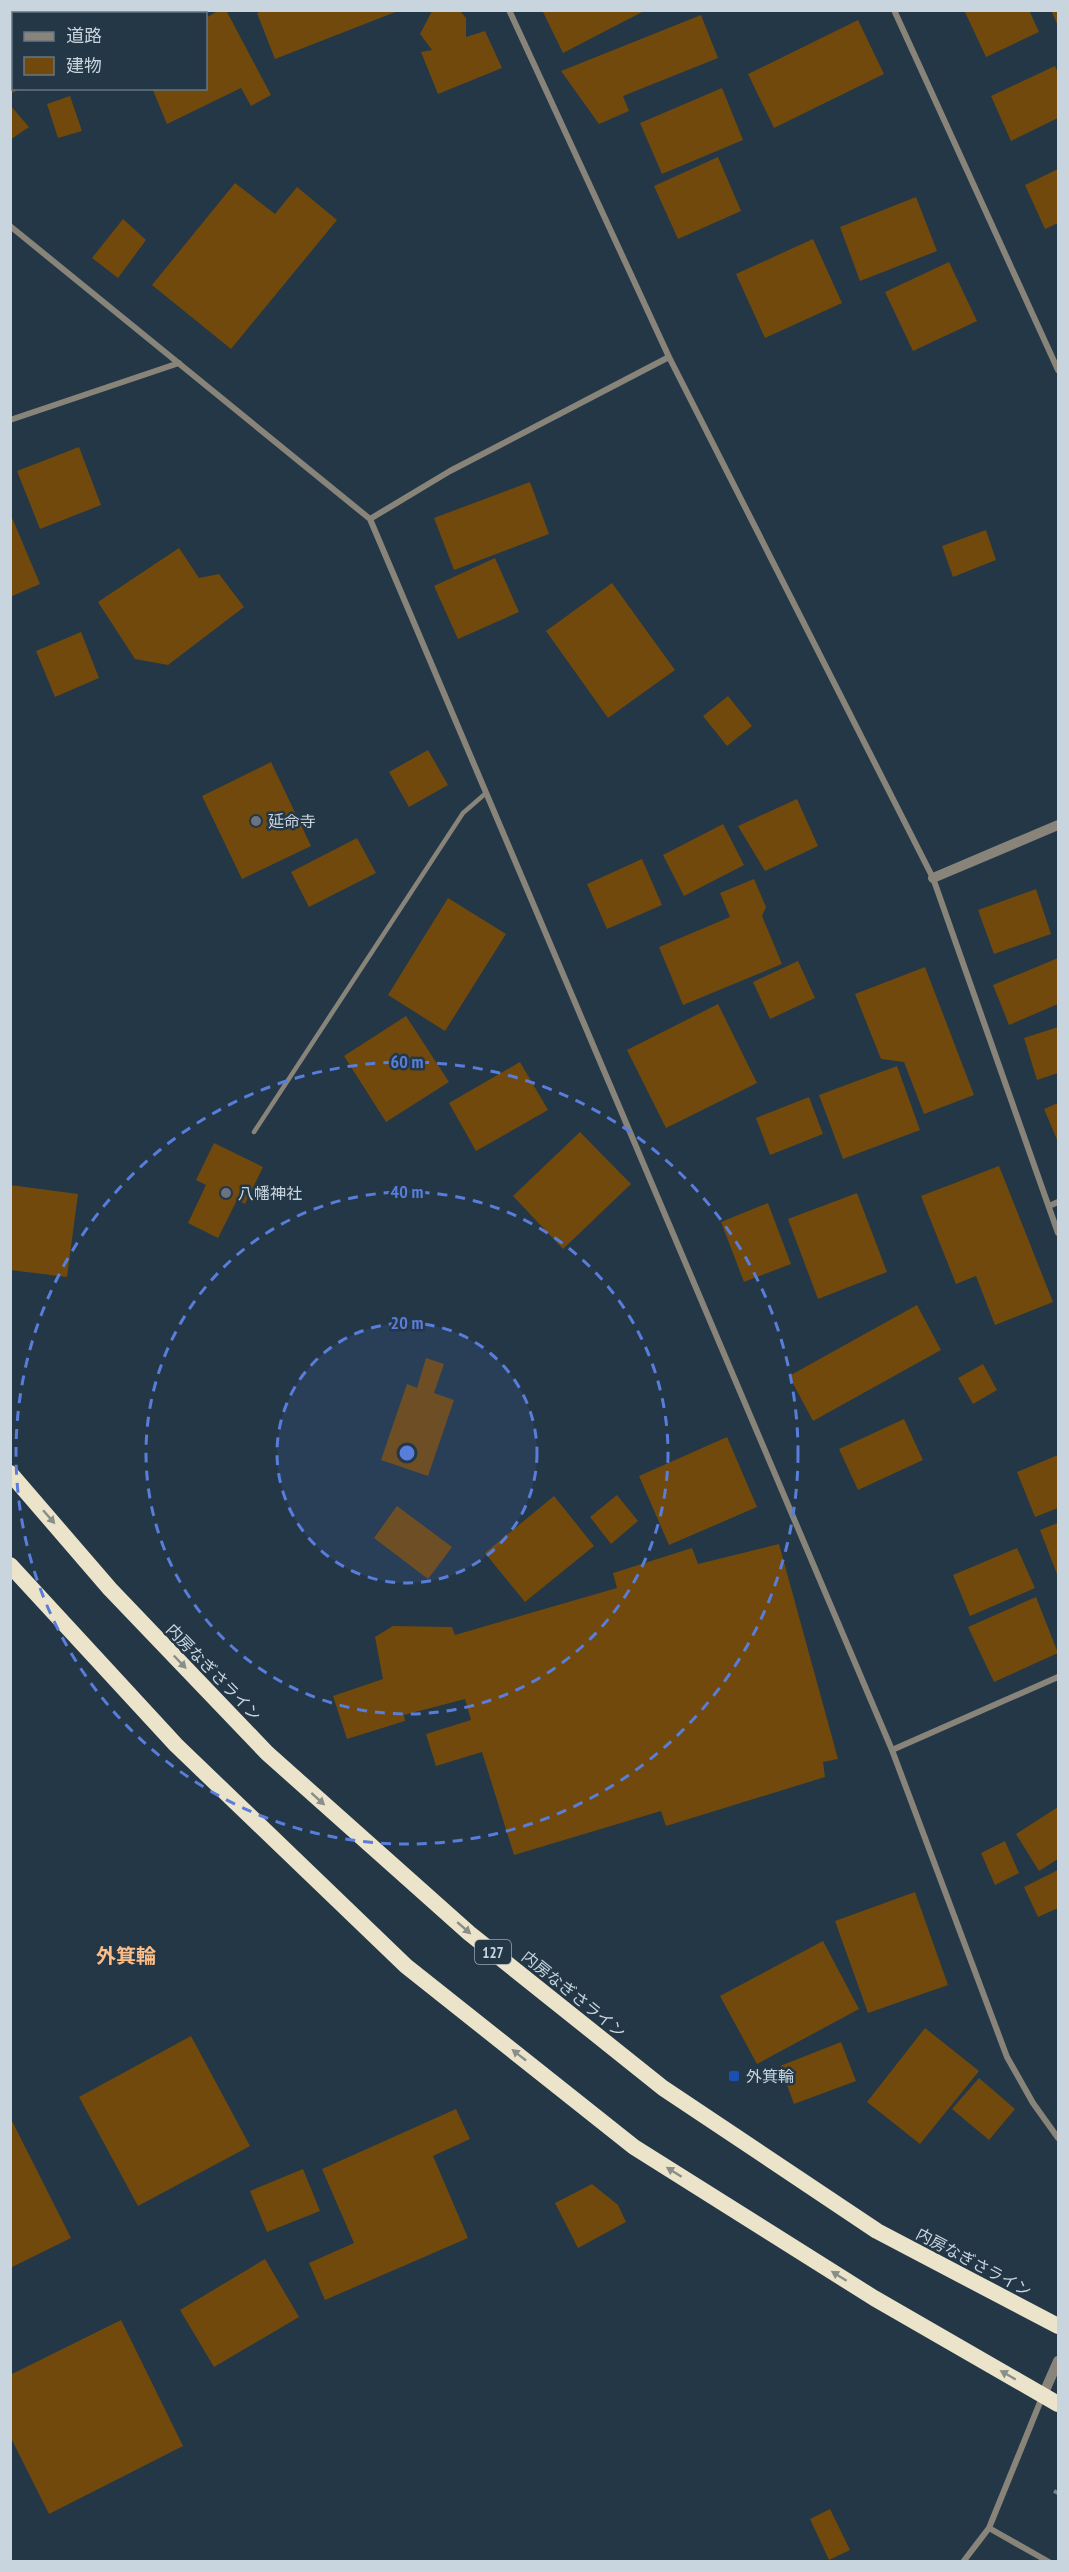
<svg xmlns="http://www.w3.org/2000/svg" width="1069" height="2572" viewBox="0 0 1069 2572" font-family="'PT Sans Narrow','Noto Sans JP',sans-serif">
  <rect width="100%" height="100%" fill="#233746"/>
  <path fill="#71490c" d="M10 10H81V14H14V88H23L10 94Z
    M103 10H156L157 14H104Z
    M219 10H226L271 95 251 106 241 88 167 124 152 88H206V18Z
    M264 10H398V11L275 59 257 13Z
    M459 10 466 18V37L485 31 502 68 438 94 421 52 432 50 420 34 432 11Z
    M542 10H646L563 53Z
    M964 10H1029L1039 32 986 57Z
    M1051 10H1058V26Z
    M701 15 718 58 623 96 629 111 599 124 561 71Z
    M858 20 884 74 774 128 748 74Z
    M1055 66 1058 73V118L1011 141 991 96Z
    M722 88 743 140 662 174 640 123Z
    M70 96 82 131 58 138 47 104Z
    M10 105 29 127 10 140Z
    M718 157 741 211 678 239 654 186Z
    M1058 169V223L1045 229 1025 185Z
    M235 183 275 214 297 187 337 220 231 349 152 285Z
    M916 197 937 251 860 281 840 227Z
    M123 219 146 240 118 278 92 258Z
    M813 239 842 303 765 338 736 274Z
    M949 262 977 321 913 351 885 292Z
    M79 447 101 505 40 529 17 471Z
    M530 482 549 534 454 570 434 518Z
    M10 513 40 584 10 597Z
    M986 530 996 560 953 577 942 546Z
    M179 548 199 578 219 574 244 607 168 665 135 659 98 602Z
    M495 558 519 612 458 639 434 586Z
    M612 583 675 670 608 718 546 631Z
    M81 632 99 678 55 697 36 651Z
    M728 696 752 726 727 746 703 716Z
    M428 750 448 785 409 807 389 772Z
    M271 762 311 846 242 879 202 796Z
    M797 799 818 846 765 871 738 826Z
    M723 824 744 865 684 896 663 855Z
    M357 838 376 873 309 907 291 872Z
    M642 859 662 905 607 929 587 884Z
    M754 879 766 907 762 916 782 964 683 1005 659 947 730 917 720 893Z
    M1036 889 1051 934 994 954 978 910Z
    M448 898 506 934 445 1031 388 995Z
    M1058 958V1004L1009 1025 993 985Z
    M798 961 815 998 770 1019 753 982Z
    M925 967 974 1095 924 1114 904 1062 881 1059 855 994Z
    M718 1004 757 1083 666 1128 627 1050Z
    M406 1016 449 1082 386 1122 344 1056Z
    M1058 1027V1073L1037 1080 1024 1038Z
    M520 1062 548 1110 476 1151 449 1103Z
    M897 1066 920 1130 843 1159 819 1095Z
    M809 1097 823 1134 770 1155 756 1118Z
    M1058 1103V1142L1044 1109Z
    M580 1132 631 1184 563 1249 513 1196Z
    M214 1143 263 1167 245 1204 237 1200 218 1238 188 1223 206 1185 196 1180Z
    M999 1166 1053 1302 995 1325 976 1276 956 1284 921 1196Z
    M10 1185 78 1194 67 1277 10 1270Z
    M857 1193 887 1272 818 1299 788 1219Z
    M768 1203 791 1264 744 1282 721 1222Z
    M917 1305 941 1350 813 1421 789 1376Z
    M426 1358 444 1364 434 1393 454 1400 428 1476 381 1460 407 1384 417 1388Z
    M983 1364 997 1390 973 1404 958 1378Z
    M904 1419 923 1460 858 1490 839 1449Z
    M727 1437 757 1507 669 1545 639 1476Z
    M1058 1455V1508L1035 1517 1017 1472Z
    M617 1495 638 1521 611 1544 590 1517Z
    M554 1496 594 1546 525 1602 485 1553Z
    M397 1506 452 1547 428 1579 374 1538Z
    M1058 1523V1573L1057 1574 1040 1530Z
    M779 1544 838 1759 823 1762 825 1777 666 1826 661 1811 514 1855 482 1752 436 1766 426 1734 471 1720 465 1699 404 1715 405 1721 347 1739 333 1696 383 1679 375 1637 393 1626 452 1627 455 1635 617 1588 613 1573 692 1548 698 1564Z
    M1017 1548 1035 1588 970 1616 953 1575Z
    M1036 1597 1058 1653 994 1682 968 1627Z
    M1058 1807V1859L1039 1871 1016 1834Z
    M1005 1841 1019 1873 995 1885 981 1853Z
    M1058 1870V1908L1038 1917 1024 1887Z
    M915 1892 948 1985 868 2013 835 1921Z
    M823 1941 859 2009 757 2064 720 1996Z
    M925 2028 979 2071 920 2144 867 2102Z
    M191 2036 250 2146 138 2206 79 2097Z
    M841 2042 856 2081 794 2104 780 2066Z
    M979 2078 1015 2109 989 2140 952 2109Z
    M456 2109 470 2139 433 2156 468 2238 325 2300 309 2263 354 2243 322 2169Z
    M10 2117 71 2238 10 2268Z
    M303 2169 320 2211 267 2232 250 2191Z
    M592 2184 618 2205 626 2222 578 2248 555 2203Z
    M265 2259 299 2317 214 2367 180 2310Z
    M121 2320 183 2446 49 2514 10 2436V2375Z
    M830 2509 850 2550 829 2560 810 2519Z"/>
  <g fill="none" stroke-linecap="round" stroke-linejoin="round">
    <path stroke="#768692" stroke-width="4" stroke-dasharray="4.5 3" stroke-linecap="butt" d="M1054 2491 1058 2493"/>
    <path stroke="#888479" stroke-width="4.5" d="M254 1132 463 813 486 793"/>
    <path stroke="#888479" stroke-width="6" d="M509 10 669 357 933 878 1058 1233
      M894 10 1058 370
      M10 226 370 519 892 1750 1007 2057 1033 2103 1058 2138
      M10 420 179 363
      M370 519 450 471 669 357
      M1049 1206 1058 1202
      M892 1750 1058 1677
      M989 2528 1049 2562
      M963 2562 989 2528 1043 2395"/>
    <path stroke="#888479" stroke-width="10" d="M933 878 1058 825
      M1043 2395 1058 2361"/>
    <path stroke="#ece4ca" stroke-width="16" d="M10 1473 110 1589 267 1753 469 1933 663 2088 877 2231 1058 2326
      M10 1565 176 1745 406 1966 634 2147 874 2298 1058 2404"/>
  </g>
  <defs><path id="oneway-solid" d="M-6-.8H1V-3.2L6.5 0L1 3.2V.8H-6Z" transform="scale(1.5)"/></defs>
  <g fill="#888e88">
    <use href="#oneway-solid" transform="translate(49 1517) rotate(49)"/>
    <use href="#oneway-solid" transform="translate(180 1662) rotate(46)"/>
    <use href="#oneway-solid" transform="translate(318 1799) rotate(42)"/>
    <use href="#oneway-solid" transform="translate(464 1928) rotate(41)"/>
    <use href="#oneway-solid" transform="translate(519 2055) rotate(-142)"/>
    <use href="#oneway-solid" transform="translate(674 2172) rotate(-148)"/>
    <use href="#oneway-solid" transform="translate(839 2276) rotate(-148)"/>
    <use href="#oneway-solid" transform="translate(1008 2375) rotate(-150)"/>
  </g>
  <circle cx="407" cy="1453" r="130" fill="#597dda" fill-opacity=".12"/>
  <g fill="none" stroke="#597dda" stroke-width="3" stroke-dasharray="10 8">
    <circle cx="407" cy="1453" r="130"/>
    <circle cx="407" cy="1453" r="261"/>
    <circle cx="407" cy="1453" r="391"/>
  </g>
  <g fill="#6b7280" stroke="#233746" stroke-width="2">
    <circle cx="256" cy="821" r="6"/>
    <circle cx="226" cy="1193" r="6"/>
  </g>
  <rect fill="#1a4fb4" stroke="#233746" stroke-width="2" x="728" y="2070" width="12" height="12" rx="3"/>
  <g text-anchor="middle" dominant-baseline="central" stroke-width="5" stroke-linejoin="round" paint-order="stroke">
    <rect fill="#233746" stroke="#97a6b0" stroke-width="1.5" x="475" y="1940" width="36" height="24" rx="4.5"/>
    <g font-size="15" font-weight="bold" fill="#c9d5de">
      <text x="493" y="1952">127</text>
    </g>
    <g font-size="16" fill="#c9d5de" stroke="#233746" text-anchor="start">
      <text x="268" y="821">延命寺</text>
      <text x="238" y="1193">八幡神社</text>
      <text x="746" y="2076">外箕輪</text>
    </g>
    <g font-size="16" fill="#c9d5de" stroke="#233746">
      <text transform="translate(214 1672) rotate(46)">内房なぎさライン</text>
      <text transform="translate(574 1994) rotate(39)">内房なぎさライン</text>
      <text transform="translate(974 2262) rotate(28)">内房なぎさライン</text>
    </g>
    <g font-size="20" font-weight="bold" fill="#fcbd88" stroke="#233746">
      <text x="126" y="1956">外箕輪</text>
    </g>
  </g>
  <circle cx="407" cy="1453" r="9" fill="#597dda" stroke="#233746" stroke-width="3"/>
  <g font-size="18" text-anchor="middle" font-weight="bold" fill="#597dda" stroke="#233746" stroke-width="5" stroke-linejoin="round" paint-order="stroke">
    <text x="407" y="1068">60 m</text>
    <text x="407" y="1198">40 m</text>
    <text x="407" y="1329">20 m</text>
  </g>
  <rect width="1069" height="2572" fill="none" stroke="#c9d5de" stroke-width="24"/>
  <rect x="12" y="12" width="195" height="78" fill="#233746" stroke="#657683" stroke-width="1.5"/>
  <rect x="24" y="32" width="30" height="9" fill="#888479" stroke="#657683" stroke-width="1.5"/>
  <text x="66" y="42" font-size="18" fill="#c9d5de">道路</text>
  <rect x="24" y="57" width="30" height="18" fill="#71490c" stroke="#657683" stroke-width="1.5"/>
  <text x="66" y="72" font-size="18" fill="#c9d5de">建物</text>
</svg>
